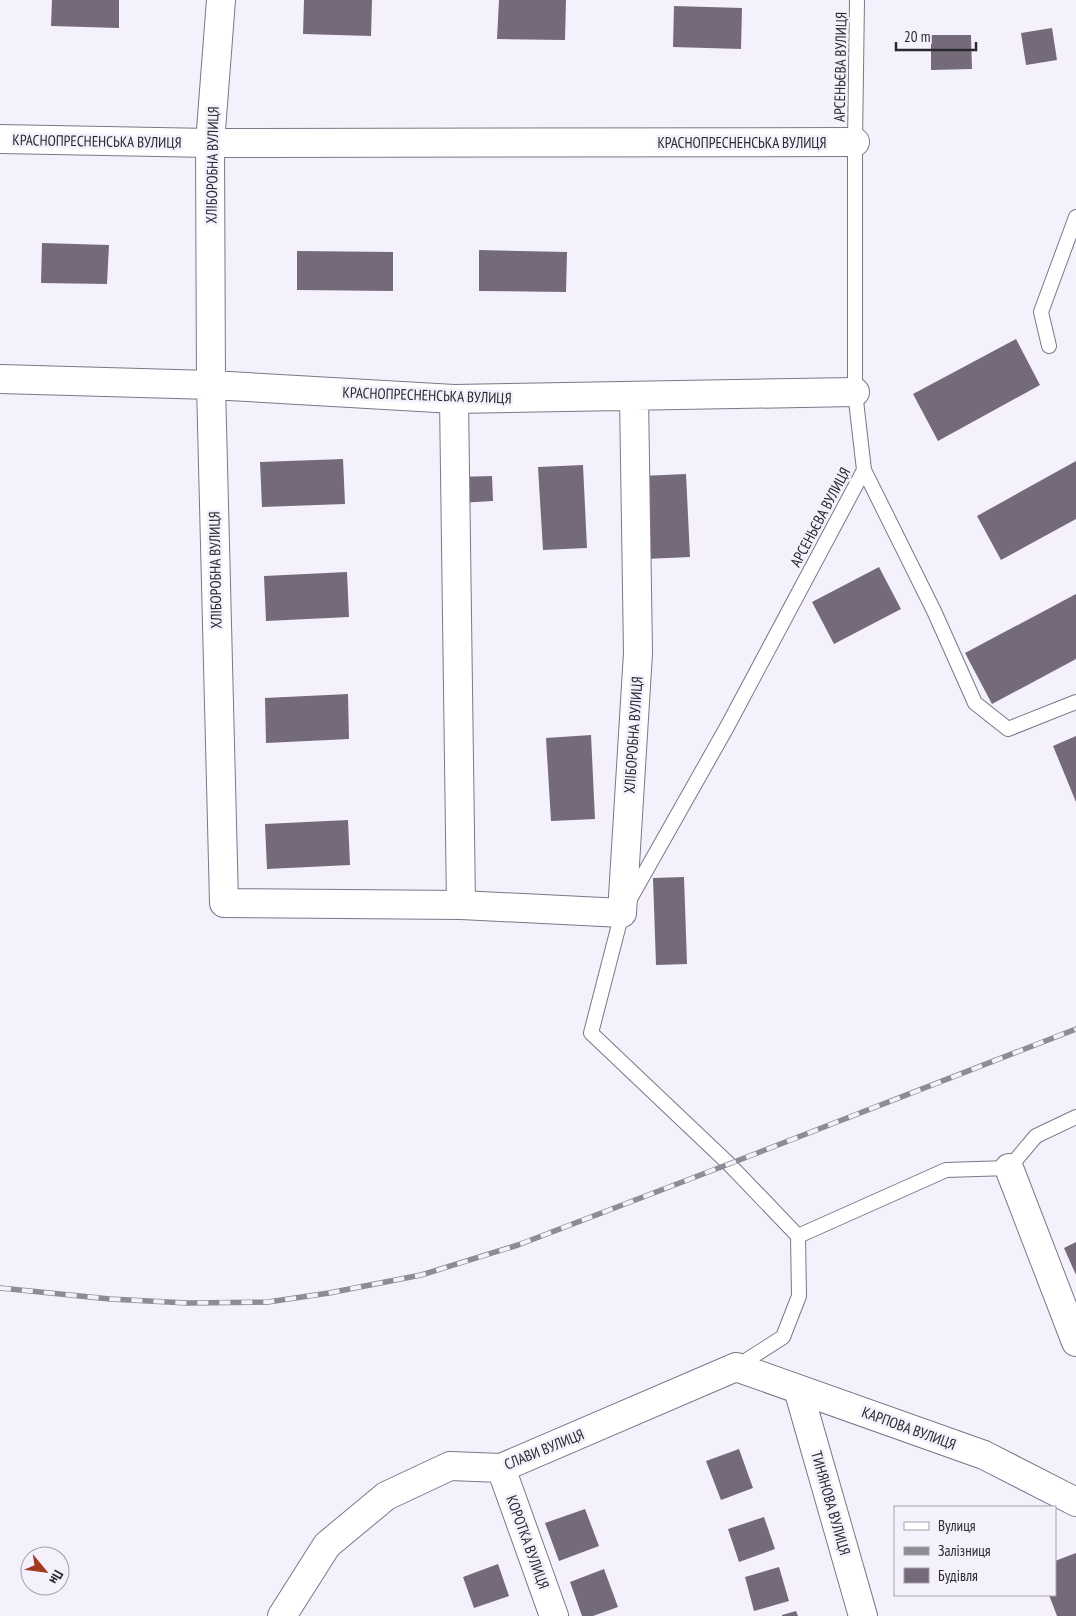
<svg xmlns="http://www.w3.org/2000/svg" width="1076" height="1616" viewBox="0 0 1076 1616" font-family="'PT Sans Narrow',sans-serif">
  <rect width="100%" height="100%" fill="#f4f1fd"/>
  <path fill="#756a79" d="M52 0H119V28L51 26Z
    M304 0H372L371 36 303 34Z
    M499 0H566L565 40 497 39Z
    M674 6 742 8 741 49 673 47Z
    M1052 28 1057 60 1026 65 1021 33Z
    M931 35H971L972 69 931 70Z
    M42 243 109 245 107 284 41 283Z
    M479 250 567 252 566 292 479 291Z
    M297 251 393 252V291L297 290Z
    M1016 339 1040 385 938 441 913 394Z
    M343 459 345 504 262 507 260 462Z
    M1076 461V519L1001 560 977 516Z
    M583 465 587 548 543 550 538 467Z
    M686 474 690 557 645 559 641 476Z
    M492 476 493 501 459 503 458 477Z
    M879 567 901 609 834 644 812 602Z
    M347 572 349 617 266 621 264 576Z
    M1076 594V659L992 704 965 653Z
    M348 694 349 739 266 743 265 698Z
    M591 735 595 819 551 821 546 738Z
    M1076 736V802L1053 746Z
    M348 820 350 865 267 869 265 824Z
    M684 877 687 964 656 965 653 878Z
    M1076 1242V1275L1064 1248Z
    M739 1449 753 1488 721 1500 706 1461Z
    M585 1509 599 1546 559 1561 545 1523Z
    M764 1517 775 1549 739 1562 728 1529Z
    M1076 1553V1616H1057L1049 1595H1055V1561Z
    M498 1564 509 1596 474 1608 463 1577Z
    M779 1567 789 1601 754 1611 745 1577Z
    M604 1569 618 1607 593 1616H582L570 1582Z
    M796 1611 798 1616H782V1615Z"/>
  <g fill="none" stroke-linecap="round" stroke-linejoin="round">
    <defs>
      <path id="lane" d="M1049 346 1041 312 1076 217
        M864 470 934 611 975 703 1008 729 1076 702
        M798 1236 946 1170 1009 1168 1036 1136 1076 1117
        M736 1367 783 1337 799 1296 798 1236 729 1164 591 1033 622 913 727 727 864 470 855 392V142L857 0"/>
      <path id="street" d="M221 0 210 143 211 385 224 903 461 905 622 913 638 653 634 396
        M0 139 210 143 855 142
        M0 379 211 385 454 399 855 392
        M454 399 461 905
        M1009 1168 1076 1342
        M798 1389 863 1616
        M501 1468 554 1616
        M282 1616 327 1545 386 1496 450 1466 501 1468 736 1367 984 1455 1076 1502"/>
    </defs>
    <use href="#lane" stroke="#7b7788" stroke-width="16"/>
    <use href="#street" stroke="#7b7788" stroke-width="30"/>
    <use href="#lane" stroke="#fff" stroke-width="14"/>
    <use href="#street" stroke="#fff" stroke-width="28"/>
    <defs>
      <path id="rail" d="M0 1288 110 1299 187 1303 268 1302 329 1293 421 1275 518 1245 729 1164 1076 1029"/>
    </defs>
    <use href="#rail" stroke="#8e8b95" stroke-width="5.5"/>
    <use href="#rail" stroke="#f4f1fd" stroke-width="4" stroke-dasharray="11" stroke-linecap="butt"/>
  </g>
  <g text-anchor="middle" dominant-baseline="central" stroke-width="5" stroke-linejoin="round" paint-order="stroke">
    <g font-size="15" fill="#2b2930" stroke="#f4f1fd">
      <text transform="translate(840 67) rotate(-89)">АРСЕНЬЄВА ВУЛИЦЯ</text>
      <text transform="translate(97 141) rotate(1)">КРАСНОПРЕСНЕНСЬКА ВУЛИЦЯ</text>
      <text x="742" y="142">КРАСНОПРЕСНЕНСЬКА ВУЛИЦЯ</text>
      <text transform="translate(212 165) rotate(-89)">ХЛІБОРОБНА ВУЛИЦЯ</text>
      <text transform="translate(427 395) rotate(2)">КРАСНОПРЕСНЕНСЬКА ВУЛИЦЯ</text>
      <text transform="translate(820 517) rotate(-62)">АРСЕНЬЄВА ВУЛИЦЯ</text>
      <text transform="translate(215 570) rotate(-91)">ХЛІБОРОБНА ВУЛИЦЯ</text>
      <text transform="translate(633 735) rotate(-86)">ХЛІБОРОБНА ВУЛИЦЯ</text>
      <text transform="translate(909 1428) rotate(20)">КАРПОВА ВУЛИЦЯ</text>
      <text transform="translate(544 1449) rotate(-22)">СЛАВИ ВУЛИЦЯ</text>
      <text transform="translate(831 1503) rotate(74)">ТИНЯНОВА ВУЛИЦЯ</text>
      <text transform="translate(528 1542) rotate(70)">КОРОТКА ВУЛИЦЯ</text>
    </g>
  </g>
  <rect x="894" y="1506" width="162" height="90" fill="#f4f1fd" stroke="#a4a1ab"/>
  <rect x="904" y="1522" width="25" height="8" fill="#ffffff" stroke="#a4a1ab"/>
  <text x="938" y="1531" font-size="15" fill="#2b2930">Вулиця</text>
  <rect x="904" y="1547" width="25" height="8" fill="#8e8b95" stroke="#a4a1ab"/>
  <text x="938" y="1556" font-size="15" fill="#2b2930">Залізниця</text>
  <rect x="904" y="1568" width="25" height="15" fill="#756a79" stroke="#a4a1ab"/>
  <text x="938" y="1581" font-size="15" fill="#2b2930">Будівля</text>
  <g transform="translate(45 1571) rotate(119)"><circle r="24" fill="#f4f1fd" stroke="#a4a1ab"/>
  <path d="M0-4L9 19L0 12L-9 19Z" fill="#a1391e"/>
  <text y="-8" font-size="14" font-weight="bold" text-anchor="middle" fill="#2b2930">Пн</text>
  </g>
  <path d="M896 42v8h80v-8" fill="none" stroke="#2b2930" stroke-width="2.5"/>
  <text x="904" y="42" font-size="15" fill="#2b2930" stroke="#f4f1fd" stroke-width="4" paint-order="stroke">20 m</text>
</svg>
